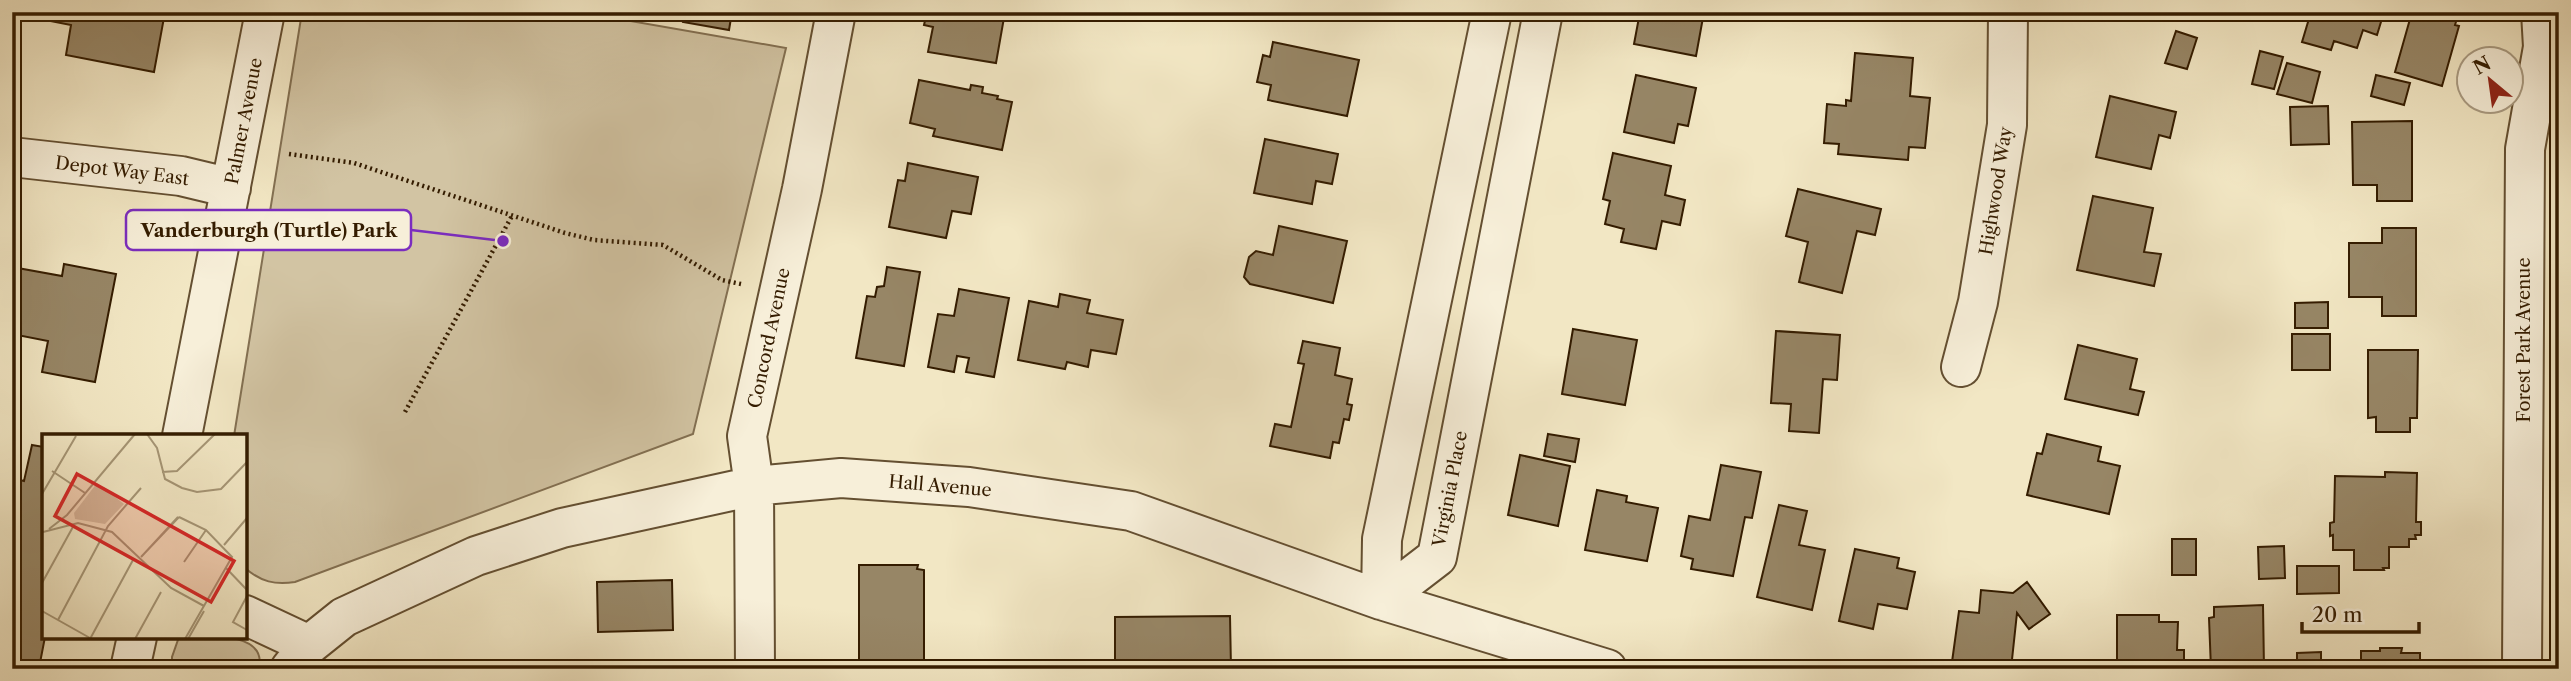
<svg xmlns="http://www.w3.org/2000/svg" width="2571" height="681" viewBox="0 0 2571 681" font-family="'Libre Caslon Text',serif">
  <rect width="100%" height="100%" fill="#f2e7c4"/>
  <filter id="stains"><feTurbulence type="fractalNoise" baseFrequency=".00286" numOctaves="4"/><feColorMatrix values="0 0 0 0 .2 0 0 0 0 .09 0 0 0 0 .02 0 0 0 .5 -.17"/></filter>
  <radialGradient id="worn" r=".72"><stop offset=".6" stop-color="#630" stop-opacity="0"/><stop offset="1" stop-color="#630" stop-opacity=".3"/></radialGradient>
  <path fill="#d2c4a3" stroke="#837052" stroke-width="2" d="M302 12H579L786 48 693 434 295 582C275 585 261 582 245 568V436H234Z
    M179 637C202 637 268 629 259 669H172V657Z"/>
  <path fill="#978666" stroke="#341c00" stroke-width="2" d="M12 12H165L154 72 66 55 71 25 15 14 12 27Z
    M685 12H732L729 30 683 22Z
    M927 12H1005L996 63 928 52 933 27 924 25Z
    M1640 12H1704L1696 56 1634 44Z
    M1920 12H1959V21H1920Z
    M2249 12H2281L2279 20Z
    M2311 12H2384L2377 35 2363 30 2357 48 2334 41 2331 50 2302 42Z
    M2412 12H2459L2455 25 2459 26 2442 86 2395 72Z
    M2176 31 2197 38 2187 69 2165 63Z
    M1273 42 1359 60 1347 116 1268 100 1271 85 1257 82 1263 55 1270 57Z
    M2260 51 2283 57 2274 89 2252 84Z
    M1855 53 1913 58 1910 96 1930 98 1925 148 1909 147 1908 160 1838 154 1839 144 1824 143 1827 104 1846 106V100L1851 101Z
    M2287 63 2320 72 2312 103 2277 94Z
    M1636 75 1696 88 1688 126 1678 124 1674 143 1624 132Z
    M2376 75 2410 83 2404 105 2371 96Z
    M919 80 970 90 971 85 983 87 982 93 998 96 997 99 1012 102 1002 150 933 136 935 129 910 123Z
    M2110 96 2176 112 2170 138 2159 135 2151 169 2096 157Z
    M2328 106 2329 144 2291 145 2290 107Z
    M2412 121V201H2377V185H2353L2352 122Z
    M1265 139 1338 154 1332 184 1316 181 1312 204 1254 193Z
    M1613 153 1671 166 1665 195 1685 200 1680 225 1662 221 1656 249 1621 242 1624 229 1605 224 1610 201 1603 199Z
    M908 163 978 177 971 214 952 211 946 238 889 227 898 180 905 181Z
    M1798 189 1881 209 1875 235 1857 231 1842 293 1799 282 1808 242 1786 236Z
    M2093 196 2153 208 2144 252 2161 254 2154 286 2077 270Z
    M1279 226 1347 241 1333 303 1250 284 1244 277 1249 257 1256 251 1273 255Z
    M2382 228H2416V316H2382V297H2349V243H2382Z
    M64 264 116 274 95 382 42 372 48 341 12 334V267L62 276Z
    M887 267 920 272 904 366 856 358 867 296 875 297 877 287 884 286Z
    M959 289 1009 298 994 377 966 372 969 358 957 356 954 372 928 367 938 314 954 316Z
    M1060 294 1090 300 1087 313 1123 320 1116 354 1091 350 1088 367 1067 362 1065 369 1018 360 1029 301 1058 307Z
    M2328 302V328H2295V303Z
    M1573 329 1637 340 1625 405 1562 394Z
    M1776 331 1840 335 1837 380 1823 379 1819 433 1789 431 1791 404 1771 403Z
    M2292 334H2330V370H2292Z
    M1303 341 1340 348 1335 375 1352 379 1347 404 1352 405 1349 420 1344 419 1339 443 1333 442 1330 458 1270 446 1275 424 1291 427 1304 364 1298 363Z
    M2078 345 2137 359 2130 389 2144 392 2138 415 2065 399Z
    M2368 350H2418L2417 418H2410V432H2376V417L2368 418Z
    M1548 434 1579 439 1575 462 1544 456Z
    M2047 434 2101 447 2098 461 2120 466 2109 514 2027 495 2037 453 2042 454Z
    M32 445 44 447 45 637 39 668 12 662V478L24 481Z
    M1520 455 1570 466 1558 526 1508 515Z
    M1721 465 1761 472 1752 518 1745 517 1733 576 1691 569 1693 559 1681 556 1689 516 1710 520Z
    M2385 472 2417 473 2416 522H2421V535H2415L2416 539H2409V547H2389V568H2383L2384 570H2354V550H2333V535L2330 536V523L2334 522 2335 476 2385 477Z
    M1597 490 1627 496 1626 502 1658 508 1647 561 1585 550Z
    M1779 505 1807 511 1799 545 1825 550 1812 610 1757 597Z
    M2172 539H2196V575H2172Z
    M2284 546 2285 578 2259 579 2258 547Z
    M1855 549 1899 558 1897 568 1915 572 1907 609 1878 604 1873 629 1839 621Z
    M859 565H918L917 569 924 570V668H859Z
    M2297 566H2339V593L2297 594Z
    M672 580 673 630 598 632 597 582Z
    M2027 582 2050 614 2029 629 2017 613 2011 669 1952 662 1959 611 1979 613 1981 590 2013 593Z
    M2263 605 2264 669H2211L2209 618 2214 617V607Z
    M2117 615H2159V622H2178L2177 650H2184V669H2117Z
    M1230 616 1231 669H1115V617Z
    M2380 648H2402L2401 653H2420V665H2414V669H2361V651H2380Z
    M2321 652V669H2297V653Z
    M673 661V669H599V662Z"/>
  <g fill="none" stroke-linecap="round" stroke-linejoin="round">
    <defs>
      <path id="minor" d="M12 157 181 176 231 188
        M1961 367 1978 302 2007 125 2008 12
        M182 436 265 12
        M1381 600 1437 557 1543 12
        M1381 600 1382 539 1492 12
        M245 615 309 645
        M130 669 137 637
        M290 669 309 645 344 617 476 556 562 528 754 486 841 478 969 487 1131 511 1381 600 1607 669
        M755 669 754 486 747 436 802 189 836 12
        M2522 669 2525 149 2543 47 2541 12"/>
    </defs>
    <use href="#minor" stroke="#644f31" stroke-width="42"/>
    <path stroke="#341c00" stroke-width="4.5" stroke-dasharray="2 3.5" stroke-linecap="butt" d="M289 154 354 163 565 233 594 240 663 245 722 280 741 284
      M405 412 513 214"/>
    <use href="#minor" stroke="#f7efd9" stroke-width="38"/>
  </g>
  <g text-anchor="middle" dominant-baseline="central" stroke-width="5" stroke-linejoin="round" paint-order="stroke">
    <g font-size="18" fill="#341c00" stroke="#f7efd9">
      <text transform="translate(244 121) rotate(-79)">Palmer Avenue</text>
      <text transform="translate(122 171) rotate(7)">Depot Way East</text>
      <text transform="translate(1996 191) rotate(-81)">Highwood Way</text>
      <text transform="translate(769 338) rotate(-78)">Concord Avenue</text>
      <text transform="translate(2524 340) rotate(-90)">Forest Park Avenue</text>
      <text transform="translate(940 486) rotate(5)">Hall Avenue</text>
      <text transform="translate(1450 489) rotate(-79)">Virginia Place</text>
    </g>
  </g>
  <g transform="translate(42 434)">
    <rect width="205" height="205" fill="#f2e7c4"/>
    <path d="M55 49 82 70 63 90 33 85 32 79Z" fill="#d2c4a3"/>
    <path fill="none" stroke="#a69676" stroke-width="2" d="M105 0 115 14 123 45 140 54 155 58 179 55 205 28M10 37 43 59M120 38 135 37 173 0M0 60 34 2M137 83 164 96 190 123 143 205M7 95 25 81 93 0M1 98 36 89 70 98 129 154 162 172M182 111 205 84M100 122 136 83M99 123 137 83M142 128 164 96M184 134 205 156M0 149 32 91M205 162 191 188 205 196M0 177 48 204M16 186 66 92 99 54M48 205 91 126M93 205 119 158M146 205 162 177"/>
    <path fill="#d62828" fill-opacity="0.15" stroke="#d62828" stroke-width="3.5" d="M35 40 192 127 169 168 13 82Z"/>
    <rect width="205" height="205" fill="none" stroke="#341c00" stroke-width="3.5"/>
  </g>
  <path fill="none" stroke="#7b2cbf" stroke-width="2.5" d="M503 241L411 230"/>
  <circle fill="#7b2cbf" stroke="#f7efd9" stroke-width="2.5" cx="503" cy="241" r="7"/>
  <rect fill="#f7efd9" stroke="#7b2cbf" stroke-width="2.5" x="126" y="210" width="285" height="40" rx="7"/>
  <g font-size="19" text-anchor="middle" font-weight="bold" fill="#341c00">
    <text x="269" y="237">Vanderburgh (Turtle) Park</text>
  </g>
  <rect width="2571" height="681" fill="none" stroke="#f2e7c4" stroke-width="42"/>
  <rect x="14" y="14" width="2543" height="653" fill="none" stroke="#341c00" stroke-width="3.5"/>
  <rect x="21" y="21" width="2529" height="639" fill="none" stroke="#341c00" stroke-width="2"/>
  <g transform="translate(2490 80) rotate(331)"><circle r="33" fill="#f7efd9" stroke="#a99b82" stroke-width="2"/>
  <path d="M0-5L12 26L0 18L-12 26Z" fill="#8f2418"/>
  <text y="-10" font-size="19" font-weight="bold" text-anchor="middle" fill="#341c00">N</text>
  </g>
  <path d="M2302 622v10h117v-10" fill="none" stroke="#341c00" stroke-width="3.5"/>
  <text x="2312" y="622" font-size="21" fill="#341c00" stroke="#f7efd9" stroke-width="5" paint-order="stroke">20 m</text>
  <rect width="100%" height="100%" filter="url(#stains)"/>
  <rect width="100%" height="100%" fill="url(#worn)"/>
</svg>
